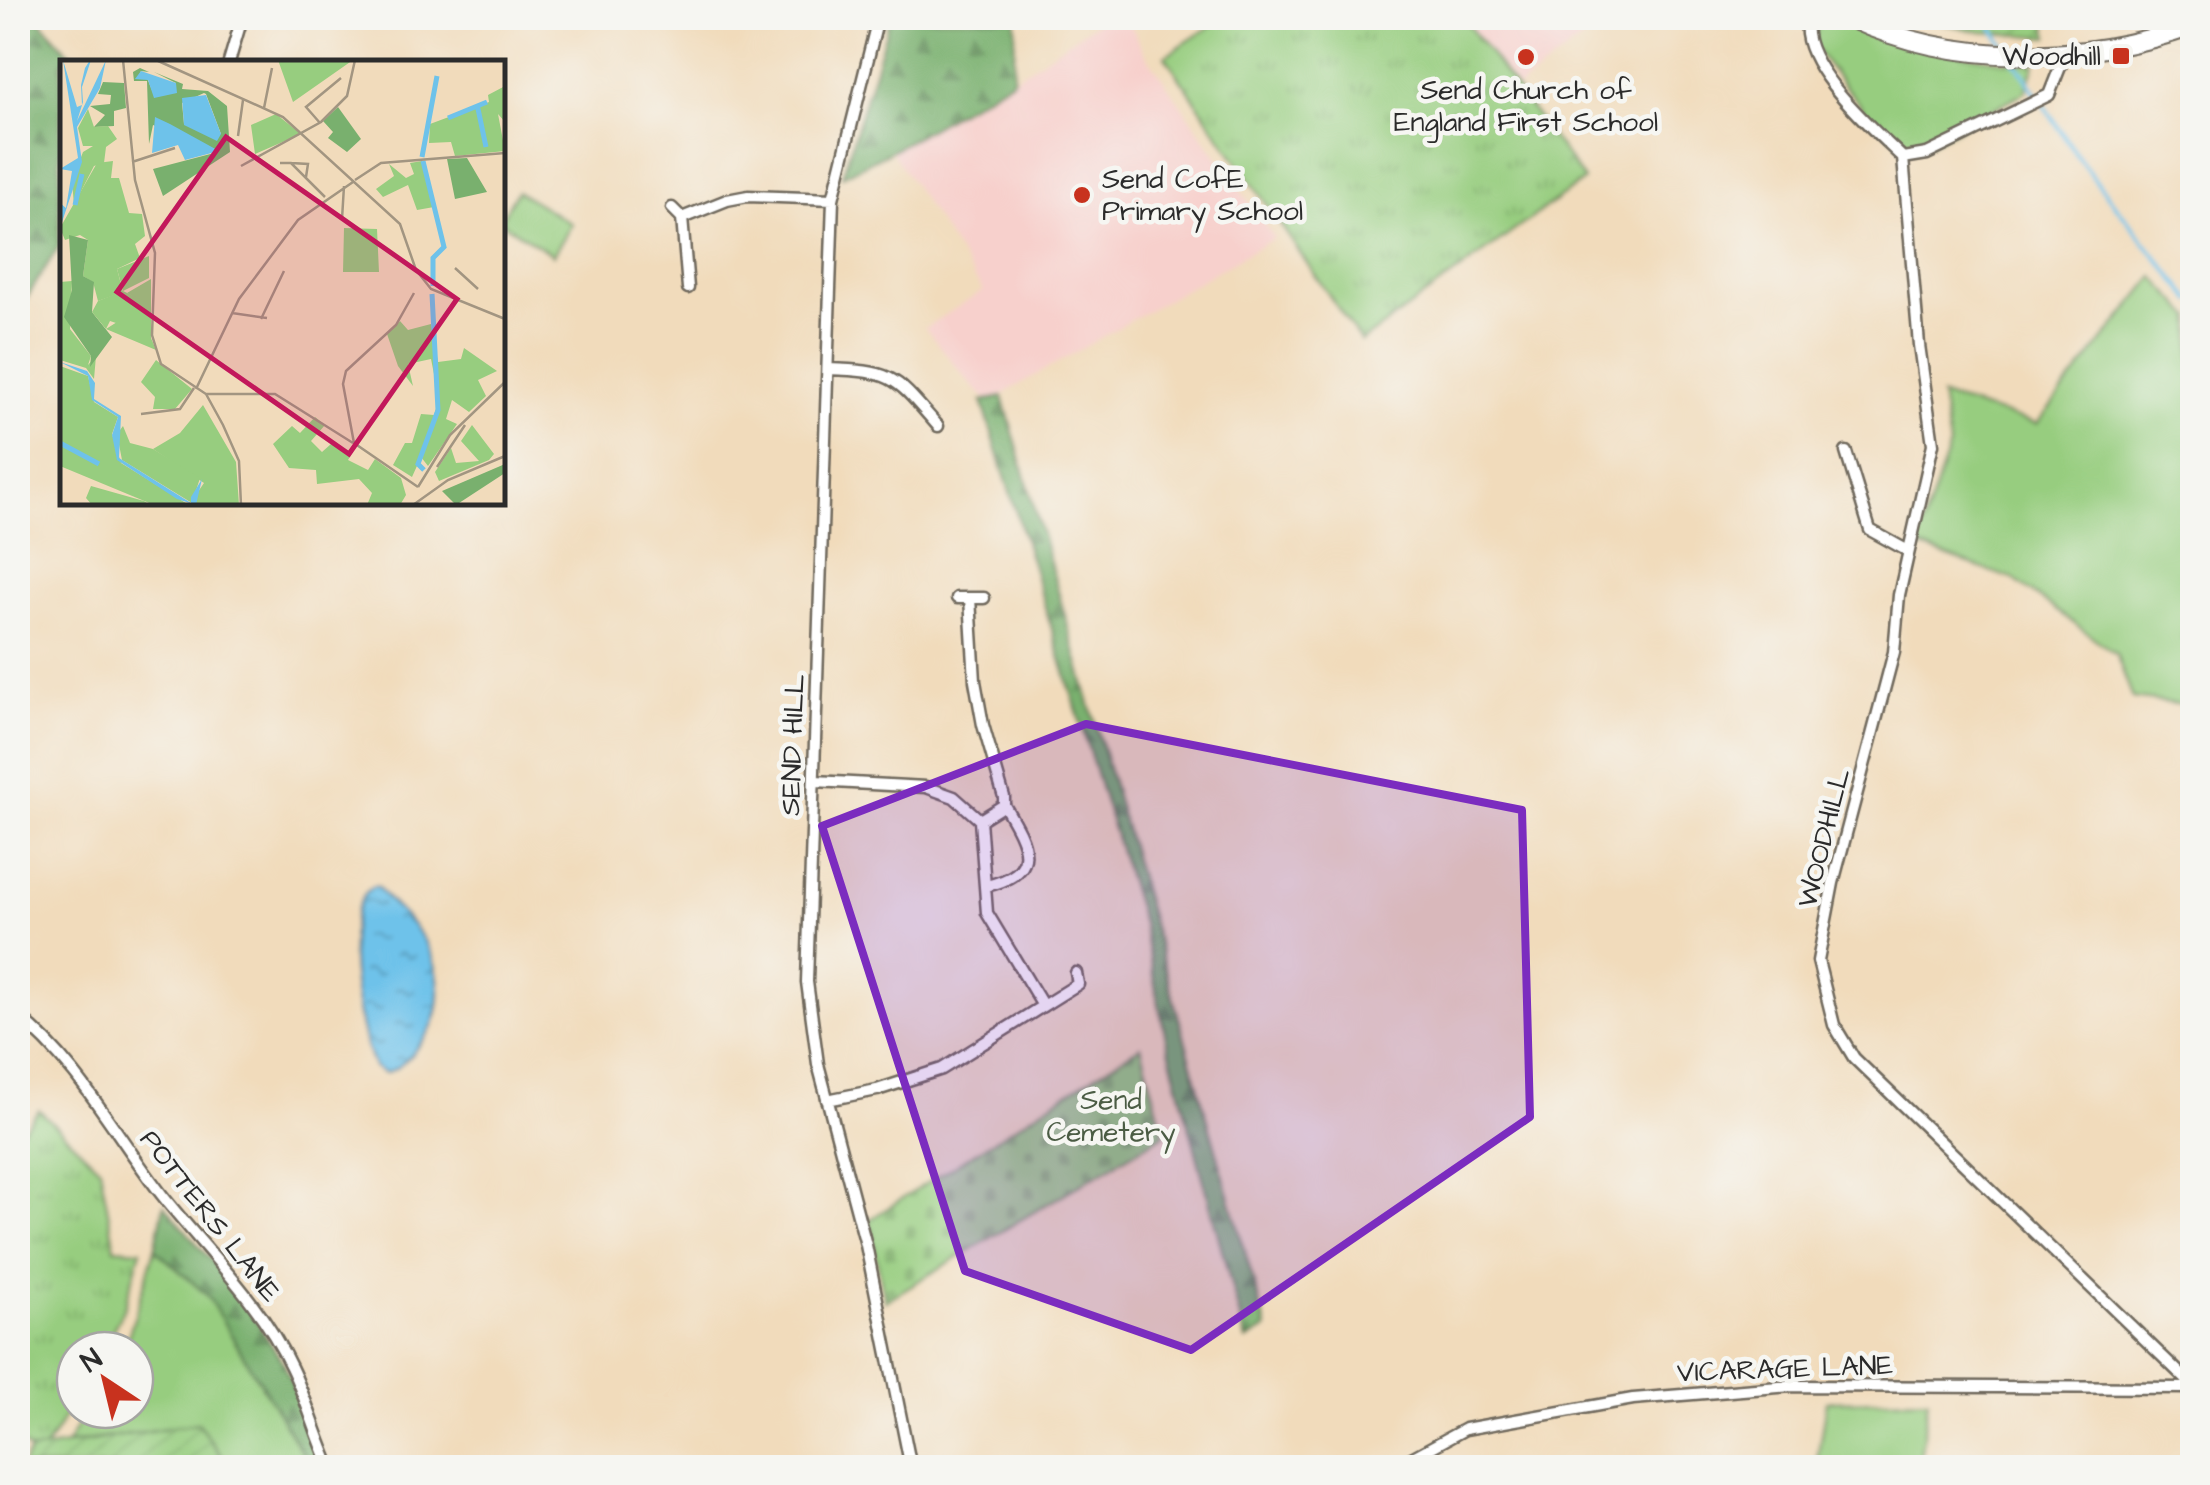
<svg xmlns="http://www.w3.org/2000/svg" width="2210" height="1485" viewBox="0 0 2210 1485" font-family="'Architects Daughter',sans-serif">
  <defs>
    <pattern id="forest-firs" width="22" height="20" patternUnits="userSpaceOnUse" patternTransform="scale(2.5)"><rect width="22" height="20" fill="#79b06e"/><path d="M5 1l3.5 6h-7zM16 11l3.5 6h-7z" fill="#638f5b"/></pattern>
    <pattern id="cemetery-stones" width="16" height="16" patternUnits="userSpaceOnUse" patternTransform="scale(2.5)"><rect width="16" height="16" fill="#97cd7f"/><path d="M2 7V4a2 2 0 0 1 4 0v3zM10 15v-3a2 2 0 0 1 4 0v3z" fill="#82b06e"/></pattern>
    <pattern id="park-tufts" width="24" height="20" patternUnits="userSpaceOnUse" patternTransform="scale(2.5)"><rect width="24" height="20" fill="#97cd7f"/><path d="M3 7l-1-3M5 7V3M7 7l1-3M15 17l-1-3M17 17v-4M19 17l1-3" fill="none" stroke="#82b06e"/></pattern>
    <pattern id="garden-furrows" width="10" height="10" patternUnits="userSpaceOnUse" patternTransform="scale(2.5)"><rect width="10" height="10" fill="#97cd7f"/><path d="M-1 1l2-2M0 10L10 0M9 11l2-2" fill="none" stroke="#82b06e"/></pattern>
    <pattern id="water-ripples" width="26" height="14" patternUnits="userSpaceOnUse" patternTransform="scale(2.5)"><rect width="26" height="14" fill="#6ec2ea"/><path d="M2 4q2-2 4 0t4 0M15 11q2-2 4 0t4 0" fill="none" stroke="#5b9ebe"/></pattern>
  </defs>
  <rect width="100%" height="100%" fill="#f6f6f2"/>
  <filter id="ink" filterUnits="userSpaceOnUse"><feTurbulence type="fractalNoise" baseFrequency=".01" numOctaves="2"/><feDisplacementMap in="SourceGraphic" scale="20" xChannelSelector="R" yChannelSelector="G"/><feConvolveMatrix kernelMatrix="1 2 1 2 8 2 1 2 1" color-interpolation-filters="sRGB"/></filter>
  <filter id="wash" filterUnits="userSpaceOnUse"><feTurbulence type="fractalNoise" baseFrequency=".0048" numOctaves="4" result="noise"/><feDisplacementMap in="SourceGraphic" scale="40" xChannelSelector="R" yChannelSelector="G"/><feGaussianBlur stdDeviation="2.25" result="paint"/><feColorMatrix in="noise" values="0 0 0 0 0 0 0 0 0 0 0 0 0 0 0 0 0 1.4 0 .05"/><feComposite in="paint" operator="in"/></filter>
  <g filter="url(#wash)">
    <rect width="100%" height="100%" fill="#f1dbbb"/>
    <path fill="#f7d0cc" d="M1103 18H1127L1145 53 1274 238 998 397 987 399 974 388 925 328 983 291 891 151 1013 79Z
      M1463 18H1597L1601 25 1518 88Z"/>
    <path fill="#97cd7f" stroke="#617c55" stroke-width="2.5" d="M1830 18C1890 39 1972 60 2035 64L2026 91 1930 144 1911 150 1874 122 1814 48 1817 23Z
      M517 191 572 224 553 255 503 223V215Z
      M2154 277 2192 317V625L2182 637 2192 647V706L2133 698 2116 654 2013 579 1916 546 1949 446 1941 396 2037 424Z
      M155 1249 207 1295 311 1467H229L198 1423 67 1444 86 1410H135V1350H120L130 1331Z
      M1928 1399 1919 1467H1816L1826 1401Z"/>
    <path fill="url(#forest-firs)" stroke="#526e4c" stroke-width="2.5" d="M18 18H38L77 62H62L59 246 18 312Z
      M890 18H1016L1013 79 891 151 842 176Z
      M1003 397 1267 1329 1246 1341 1166 1038 1143 927 982 401Z
      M164 1205 237 1291 284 1364 326 1467H311L207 1295 155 1249Z"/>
    <path fill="url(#cemetery-stones)" stroke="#617c55" stroke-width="2.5" d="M1141 1046 1164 1134 885 1301 869 1220Z"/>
    <path fill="url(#park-tufts)" stroke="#617c55" stroke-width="2.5" d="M1223 18H1463L1584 180 1361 342 1165 56Z
      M39 1110 100 1168 115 1248 141 1250 125 1305 103 1350H75V1400L45 1449 30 1451 18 1440V1134Z"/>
    <path fill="url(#garden-furrows)" stroke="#617c55" stroke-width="2.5" d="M1919 18H2045L2049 37 1981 32Z
      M198 1423 229 1467H21L30 1451Z"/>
    <path fill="url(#water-ripples)" stroke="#4c768a" stroke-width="2.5" d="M373 886 378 887C389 903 404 914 415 928 443 962 449 1011 420 1044 410 1056 401 1069 384 1073L374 1067C358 1029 334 913 373 886Z"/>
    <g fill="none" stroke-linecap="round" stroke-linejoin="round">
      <path stroke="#6ec2ea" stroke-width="4" d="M1986 18 2006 48
        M2014 60 2084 166 2192 301"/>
    </g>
  </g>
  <g filter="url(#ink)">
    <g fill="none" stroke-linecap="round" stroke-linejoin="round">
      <defs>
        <path id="street" d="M878 18 833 199 807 982 818 1064 866 1245 911 1468
          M1808 18C1795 62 1874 130 1903 158
          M229 62 242 18
          M1903 158 1919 345 1933 444 1899 595 1894 652 1833 883 1818 961 1834 1025 1854 1058 2192 1385
          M1903 158 1927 154 2049 95 2066 52
          M672 208 682 218 727 200 748 196 833 199
          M682 218 688 288
          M828 369C895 371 895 377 938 426
          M1846 452 1870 530 1908 551
          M957 598H984
          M970 598 975 681 983 725 1004 797V805L980 820 987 913 1043 1006
          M815 781 926 787 954 797 980 820
          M986 886C1043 873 1028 845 1004 805
          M18 1016C78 1063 116 1136 162 1195 206 1251 261 1302 291 1367 307 1400 316 1435 331 1468
          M827 1100 877 1090 942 1069 1078 984 1076 973
          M1393 1468 1465 1429 1633 1399 1792 1386 2192 1388"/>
        <path id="primary" d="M1850 18C1956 67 2083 64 2192 26"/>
      </defs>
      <use href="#street" stroke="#70695d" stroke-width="15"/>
      <use href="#primary" stroke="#70695d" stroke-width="22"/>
      <use href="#street" stroke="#fff" stroke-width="10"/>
      <use href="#primary" stroke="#fff" stroke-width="18"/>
    </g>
  </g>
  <path fill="#7b2cbf" fill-opacity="0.2" stroke="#7b2cbf" stroke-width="8" stroke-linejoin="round" d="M1086 724 1522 810 1530 1117 1191 1350 965 1271 822 826Z"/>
  <g fill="#c8321e" stroke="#f6f6f2" stroke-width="4">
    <rect x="2111" y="46" width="20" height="20" rx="5"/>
    <circle cx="1526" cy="57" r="10"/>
    <circle cx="1082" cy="195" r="10"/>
  </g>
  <g text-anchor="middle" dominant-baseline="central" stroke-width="9" stroke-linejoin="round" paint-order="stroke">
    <g font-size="28" fill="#2b2b2b" stroke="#f6f6f2" text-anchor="end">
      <text x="2101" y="56">Woodhill</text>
      <text x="1526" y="90" text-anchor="middle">Send Church of<tspan x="1526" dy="32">England First School</tspan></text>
      <text x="1102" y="179" text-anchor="start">Send CofE<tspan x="1102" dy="32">Primary School</tspan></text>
    </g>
    <g font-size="28" fill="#2b2b2b" stroke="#f6f6f2">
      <text transform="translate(793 745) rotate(-88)">SEND HILL</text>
      <text transform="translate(1824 838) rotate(-76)">WOODHILL</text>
      <text transform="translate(210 1216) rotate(52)">POTTERS LANE</text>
      <text transform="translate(1785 1369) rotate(-2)">VICARAGE LANE</text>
    </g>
    <g font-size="28" fill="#4b5c44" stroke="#f6f6f2">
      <text x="1111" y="1100">Send<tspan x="1111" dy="32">Cemetery</tspan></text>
    </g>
  </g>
  <g transform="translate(60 60)">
    <rect width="445" height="445" fill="#f1dbbb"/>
    <path d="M218 0H293L233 42ZM445 26V62L438 54 445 91 395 96 391 82 369 83 370 64 429 42 428 35ZM53 101 51 118H59L69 153 82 154 85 176 75 184 80 198 57 209 63 232 38 241 33 222 23 216 28 180 20 175 5 180 0 168 37 103ZM362 101 374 147 357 150 348 125 323 137 316 129 334 116 329 104 346 118 354 114 350 103ZM91 219V278L96 290 46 269 68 255 74 237 67 233ZM12 221 10 269 31 296 28 305 36 296 34 319 26 308 0 300V222ZM340 261 348 270 371 264 378 302 401 299 404 288 437 311 418 320 426 336 409 352 392 340 386 359 397 364 368 406 361 397 352 417 333 405 345 383H352L361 354 374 355 379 339 371 299 348 304 353 326 338 306 327 274ZM96 300 132 329 115 349H93L95 337 81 322ZM143 345 176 402 179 445H136L133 439 144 423 93 389 120 373ZM255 357 265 365 251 381 262 392 271 384 292 393 288 400 308 410 315 399 341 418 346 435 340 445H307L312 433 299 419 257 424 256 410 229 408 213 384 232 366 240 373ZM412 365 434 394 429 400 379 421 375 412 391 388 396 403 419 401 401 381Z" fill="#97cd7f"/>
    <path d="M80 8 89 12 81 11 77 19 87 18 94 35 116 23 94 12 123 24 122 29 148 31 167 46 170 92 103 136 93 109 158 92 93 65 89 84 87 21H74L73 12ZM144 33 146 34 161 74 124 64 122 43ZM43 22 64 23 66 48 54 51V66L34 67 45 55 30 46 50 44 51 35 38 34ZM278 47 301 79 287 92 268 78 273 72 263 61ZM407 98 427 132 395 139 387 99ZM9 175 28 180 23 216 34 222 32 252 52 277 30 307 31 296 4 257 12 230ZM445 404V413L396 445 382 431Z" fill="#79b06e" fill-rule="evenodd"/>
    <path d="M0 306 28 316 34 342 58 357 52 374 61 403 129 445H94L0 406ZM63 366 70 383 93 389 140 418 132 443 62 400 57 374ZM31 426 84 441 90 445H32L26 438Z" fill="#97cd7f"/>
    <path d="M216 54 241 74 195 94 191 65ZM284 168 317 169 319 212H283ZM89 196V218L63 231 57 209Z" fill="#97cd7f"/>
    <path d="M28 49 34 67 48 66 57 79 46 87 44 103 34 106 14 145 12 121 23 92 33 86H23L18 68ZM63 231 82 240V253L68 255V267L50 261 46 269 32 252 38 241Z" fill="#97cd7f"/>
    <path d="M3 0 17 47 22 45 21 25 25 8 30 0H31L22 27 23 42 17 61 46 0 40 28 17 67 22 102 0 168V143L6 148 12 111 0 109 18 98ZM81 11 116 23 117 33 94 38 88 20 75 19ZM146 35 161 74 157 81 124 65 122 38ZM95 57 110 64 159 91 125 100 118 85 92 93ZM0 302 27 311 35 323 34 339 61 356 59 398 131 443V437L142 419 136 445 117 439 57 400 52 375 58 357 32 340 28 316Z" fill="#6ec2ea"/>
    <path fill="none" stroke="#6ec2ea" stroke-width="5" d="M417 44 426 87M388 58 427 42M362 97 377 16M363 101 384 187 373 198V226M15 145 22 114M0 383 39 404M364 410 358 404 378 350 372 234"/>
    <path fill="none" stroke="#a29581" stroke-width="2.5" d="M63 0 75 120 95 193 92 275 101 304 146 334 163 365 179 401 181 445M96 0 223 57 340 164 356 210 371 229 445 259M204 48 212 8M260 63 246 47 281 18M178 76 183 40M72 102 115 88M220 103H231L265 137M231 103 248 104 246 117M181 106 261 62 287 36 295 0M295 120 321 103 445 93M282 159 284 126M395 208 418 229M354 233 336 265 286 311 283 324 294 383 358 427M172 253 207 258M201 259 224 211M136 329 179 239 238 160 293 122M146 334H215L293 383M81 354 120 349 134 328M377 407 405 365M358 427 390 375 445 322M353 445 388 420 445 396"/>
    <path fill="#c2185b" fill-opacity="0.15" stroke="#c2185b" stroke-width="5" d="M166 77 397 239 289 394 57 232Z"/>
    <rect width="445" height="445" fill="none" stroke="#2b2b2b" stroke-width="5"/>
  </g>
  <rect width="2210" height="1485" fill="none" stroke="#f6f6f2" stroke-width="60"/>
  <g transform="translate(105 1380) rotate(325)"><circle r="48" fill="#f6f6f2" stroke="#a5a5a2" stroke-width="2.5"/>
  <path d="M0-8L18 38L0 25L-18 38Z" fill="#c8321e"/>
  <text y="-15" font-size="28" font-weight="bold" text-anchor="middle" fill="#2b2b2b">N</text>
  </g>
</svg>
